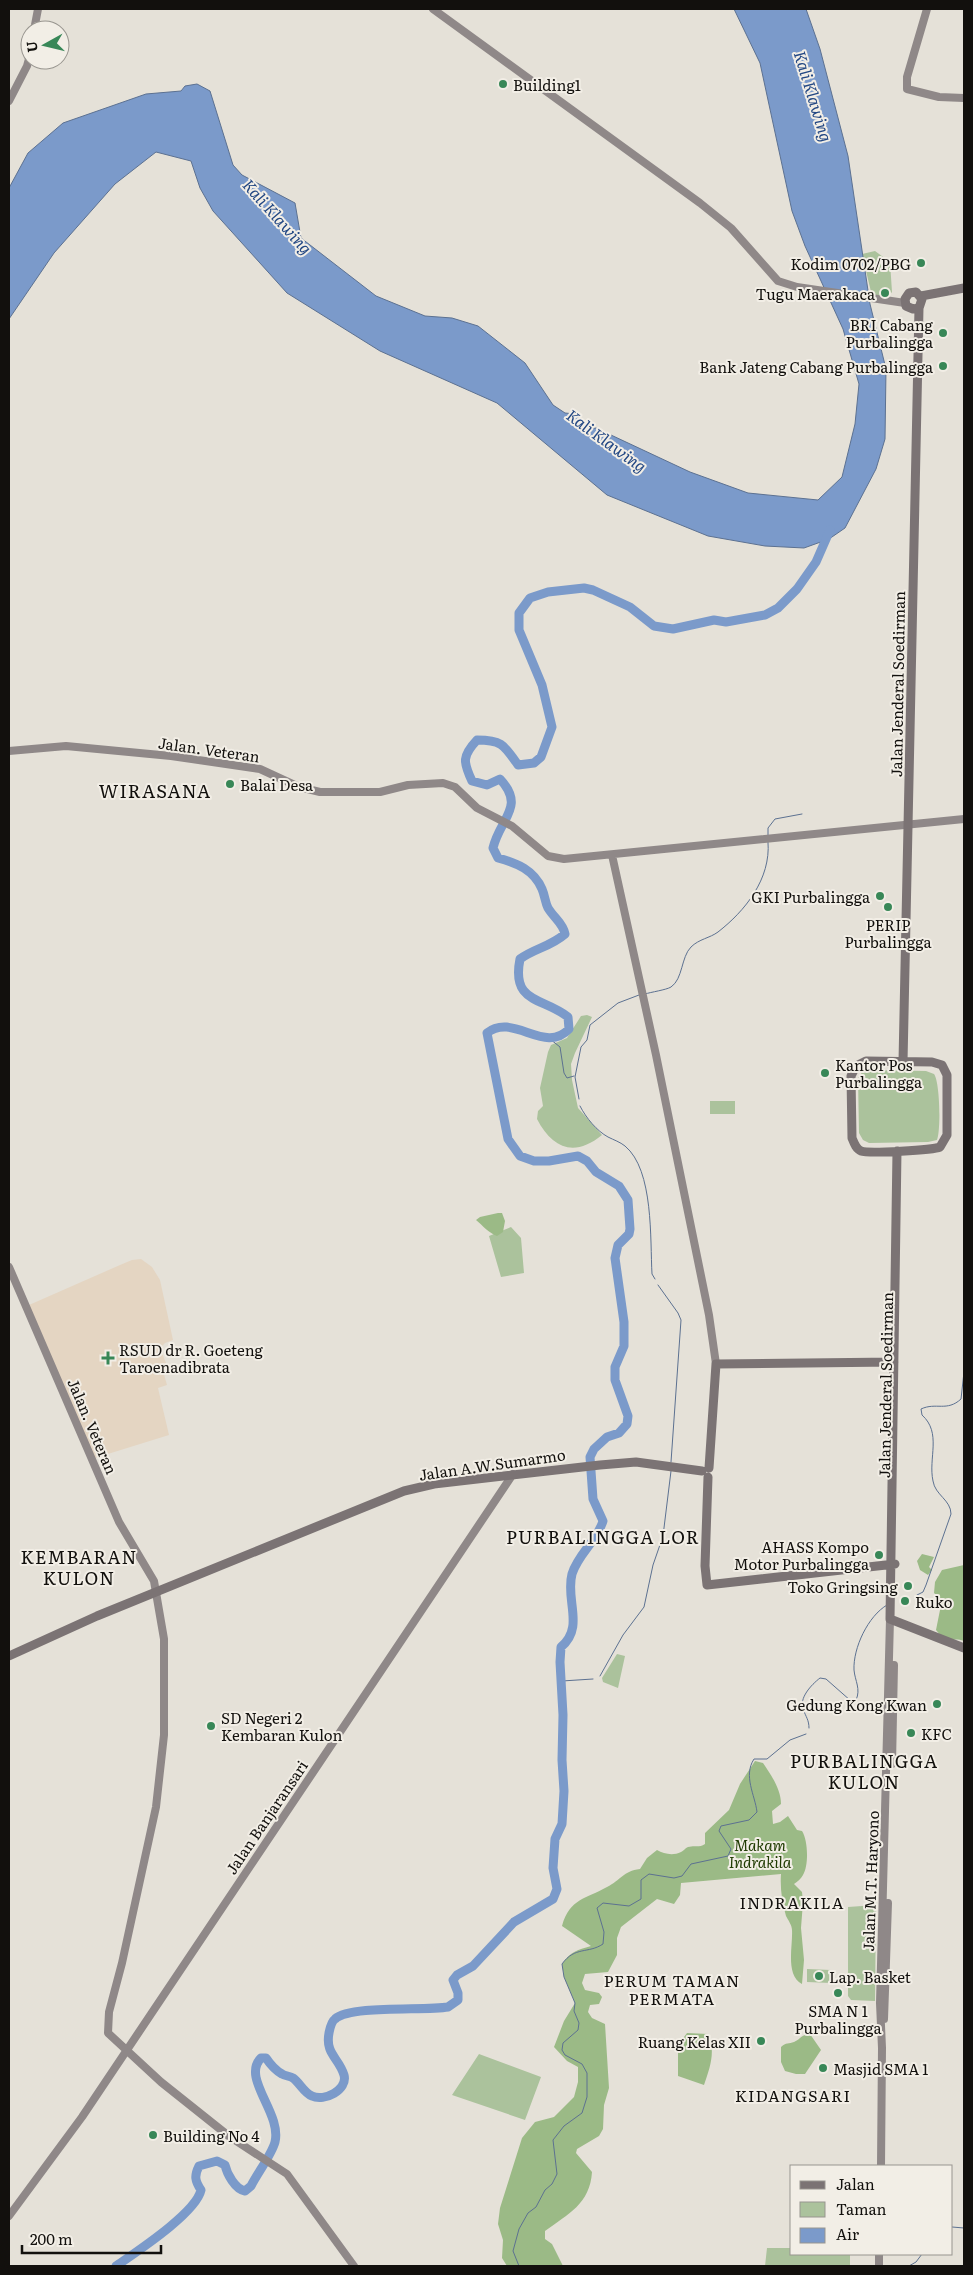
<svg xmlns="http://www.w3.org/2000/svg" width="973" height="2275" viewBox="0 0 973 2275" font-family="Literata,serif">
  <rect width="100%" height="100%" fill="#e5e1d8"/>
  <path fill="#e4d5c2" d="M141 1259 152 1267 160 1280 173 1340 165 1343 160 1348 168 1368 163 1371 167 1385 158 1388 169 1435 95 1458 29 1305 120 1265 132 1260Z"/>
  <path fill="#abc29c" d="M875 251 890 262 892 292 887 298 872 296 862 254Z
    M587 1015 592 1017 575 1053 571 1064 572 1080 578 1108 602 1135C574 1158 552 1148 537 1119L538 1111 543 1106 540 1088 548 1052 551 1045 567 1038 581 1016Z
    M867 1070 926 1071 934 1074C940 1082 941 1130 937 1140L928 1142 869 1143 863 1140 859 1133 858 1078 863 1071Z
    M710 1101H735V1114H710Z
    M511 1227 521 1238 524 1273 501 1277 489 1236Z
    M617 1654 625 1656 618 1688 603 1682 602 1678Z
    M876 1905 875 2001 851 2000 848 1996V1907Z
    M807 1969 831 1970V1983L807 1982Z
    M479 2054 541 2077 525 2120 452 2095Z
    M767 2248H792V2254H850V2266H765Z"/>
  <path fill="#9bba86" d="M498 1213H502L505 1221 503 1232 497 1236C489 1233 483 1226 476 1220L480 1217Z
    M922 1554 934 1557 929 1567 932 1570 928 1575 920 1570 917 1561Z
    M964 1565V1641C950 1636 949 1647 936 1630L942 1600 934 1593 935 1582 942 1570Z
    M755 1761 763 1763C771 1775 781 1789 781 1804L772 1811 773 1824 780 1822 788 1816 797 1830 802 1831C808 1840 809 1865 803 1875 801 1879 797 1882 794 1884L802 1892 803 1902 801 1928 804 1960 802 1984C785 1975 793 1946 792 1930 792 1925 788 1920 786 1916 782 1902 780 1888 781 1874L681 1883 680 1895 674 1904 657 1899 621 1927 617 1938V1955L608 1972 585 1974 582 1983 585 1990 599 1993 602 1997 599 2004 590 2005 588 2012 592 2018 605 2024 609 2088 604 2105 603 2129 599 2136 577 2149 576 2153 592 2172C590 2204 568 2214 545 2231V2239L552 2244 563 2266H507L502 2258 503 2240 498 2224 500 2208 522 2138 535 2122 554 2117 574 2097 578 2082V2067L567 2061 554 2047 564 2021 575 2003 564 1977 562 1964C570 1952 577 1950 591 1946L562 1926C570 1898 586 1899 607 1887 621 1880 623 1871 640 1869L647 1858 657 1850C664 1854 673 1856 681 1852 685 1850 685 1848 688 1847 695 1845 699 1848 705 1844V1833L729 1810 740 1784Z
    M687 2033 708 2034C716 2051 710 2068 704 2085L678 2076V2045Z
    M810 2034 821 2050 805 2074H796L785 2071 781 2062V2047C786 2042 789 2044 794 2042 801 2039 800 2035 810 2034Z"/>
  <path fill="#7b9aca" stroke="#5c7191" d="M734 9H806L820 49 848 156 870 304 886 369 885 439 876 469 845 528 829 539 804 548 765 546 708 536 607 495 497 403 380 351 287 293 213 211 200 188 191 161 156 152 115 184 54 253 9 319V188L28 153 63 123 146 94 181 91 185 86 197 84 210 91 233 165 242 175 295 203 301 238 376 296 425 316 452 318 478 326 525 363 553 405 565 413 575 414 588 429 596 428 690 472 748 493 818 500 842 477 855 424 859 384 843 329 805 246 792 211 760 63Z"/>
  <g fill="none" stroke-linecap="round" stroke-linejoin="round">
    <path stroke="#5c7191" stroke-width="1" d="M768 836V828L775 819 802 814
      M645 994C651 992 666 990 671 987 683 979 681 957 691 947 699 939 710 938 718 932 745 911 771 879 768 842
      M550 1039 560 1047 564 1073 567 1078 574 1076
      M579 1099 575 1077 581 1047 587 1040 590 1025 618 1003 639 995
      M580 1106C586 1118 597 1131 608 1137 614 1140 620 1142 625 1146 654 1170 650 1240 652 1274L655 1279
      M658 1285 678 1313 681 1320 671 1462
      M917 1595 923 1592 926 1585 951 1514C951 1500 935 1495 933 1481 928 1458 942 1433 922 1415L921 1409C936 1402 947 1412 961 1399L964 1372
      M600 1676 623 1635 644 1607 653 1565 663 1536 671 1471
      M562 1681 593 1679
      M809 1728C809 1720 806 1717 803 1709 799 1698 811 1685 820 1678L826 1679 851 1701 856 1700C861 1689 855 1681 854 1670 853 1648 868 1616 887 1605
      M952 2227 964 2228
      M519 2266 513 2251 519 2229 528 2213 536 2207 545 2190 552 2184 557 2174 553 2140 564 2126 582 2113 587 2097V2073L582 2064 565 2055 562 2050 563 2043 578 2030 579 2023 574 2011 575 2003 564 1977 562 1964C575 1946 588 1954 603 1944L604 1932 597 1908 603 1903 629 1906 641 1899V1880L649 1874 674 1878 682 1876 691 1864 728 1856 731 1849 719 1831 721 1826 749 1820 757 1812C755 1795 743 1776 754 1759H767L790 1740 806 1734
      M909 2266 916 2262 922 2254"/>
    <path stroke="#7b9aca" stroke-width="9" d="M116 2266C136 2252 196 2213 201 2190 195 2181 194 2176 199 2166L217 2161 225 2165C227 2174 235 2189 245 2191L251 2186C257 2174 272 2154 275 2142 282 2113 241 2078 261 2058H266C270 2064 275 2070 282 2074 285 2076 290 2076 293 2078 300 2083 304 2093 312 2096 324 2102 348 2090 344 2075 339 2058 325 2054 329 2033 330 2028 331 2022 335 2019 351 2005 424 2011 448 2007L458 2000V1993L453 1980 457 1975 473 1966 514 1922 553 1899 557 1889 553 1868 555 1839 562 1824 564 1791 562 1760 563 1715 560 1662 561 1647C585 1627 565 1600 572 1574 578 1554 597 1541 603 1521L593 1499 590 1457 594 1449 607 1437 619 1433 627 1424 628 1416 615 1380V1367L624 1346V1322L615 1258 618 1245 629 1234 630 1229 628 1200 619 1186 596 1172 587 1161 578 1156 549 1161H534L520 1156 508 1139 487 1033C513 1012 545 1055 569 1029L568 1017C543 997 511 1004 520 959 535 948 550 947 565 934 563 923 554 918 548 908 545 902 545 896 542 889 534 870 517 863 498 858L493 848C500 818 526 807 500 779L487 785 472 781C463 762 462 756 477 740 502 740 504 745 518 765L534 763 541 757 552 727 542 685 519 630V613L530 598 548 592 584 588 593 590 630 607 654 626 673 629 714 620 726 622 765 615 778 608 797 589 816 562 830 530"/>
    <path stroke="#8f8888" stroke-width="8" d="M433 9 700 203 731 228 778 281 797 287 905 303
      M927 9 907 77V89L939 97 964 98
      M34 30 38 9
      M9 101 27 66 30 55
      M9 751 66 746 171 756 260 769 299 787 320 792H380L408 785 443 783 455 787 477 808 512 826 548 856 564 859 964 819
      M612 855 656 1055 709 1315 716 1364
      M9 1267 119 1522 154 1581 164 1639V1735L156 1807 122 1963 109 2012 108 2033 161 2082 230 2137 287 2174 354 2266
      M892 1764 894 1665
      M884 2019 888 1903
      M881 2166 882 2048 880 2003 890 1619
      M9 2216 82 2117 513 1474
      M879 2266V2254"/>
    <path stroke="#7b7374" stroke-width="9" d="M921 296 964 288
      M866 1061 932 1062 942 1065 947 1075V1135L940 1147C933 1150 869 1154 861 1151 856 1149 854 1143 852 1138L851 1076 856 1066Z
      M903 1062 919 308 922 299 916 292 909 293 905 299 906 306 913 309 919 308
      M897 1151 890 1619 964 1648
      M709 1468 716 1364 894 1362
      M708 1477 705 1566 707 1585 895 1564
      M9 1656 97 1616 404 1491 434 1484 600 1465 636 1462 702 1471"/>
  </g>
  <g fill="#388757" stroke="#f2eee6" stroke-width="2">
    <circle cx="503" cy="84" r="5"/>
    <circle cx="921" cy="263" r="5"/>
    <circle cx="885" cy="293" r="5"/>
    <circle cx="943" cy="333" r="5"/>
    <circle cx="943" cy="366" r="5"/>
    <circle cx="230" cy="784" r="5"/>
    <circle cx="880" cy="896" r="5"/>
    <circle cx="888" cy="907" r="5"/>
    <circle cx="825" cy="1073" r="5"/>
    <path d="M105.5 1350.5h5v5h5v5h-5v5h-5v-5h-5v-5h5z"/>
    <circle cx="879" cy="1555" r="5"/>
    <circle cx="908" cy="1586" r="5"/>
    <circle cx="905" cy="1601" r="5"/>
    <circle cx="937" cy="1704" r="5"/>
    <circle cx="211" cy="1726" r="5"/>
    <circle cx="911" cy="1733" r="5"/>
    <circle cx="819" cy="1976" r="5"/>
    <circle cx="838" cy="1993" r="5"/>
    <circle cx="761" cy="2041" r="5"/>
    <circle cx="823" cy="2068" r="5"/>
    <circle cx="153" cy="2135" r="5"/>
  </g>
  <g text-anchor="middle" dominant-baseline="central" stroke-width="4" stroke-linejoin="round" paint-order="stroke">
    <g font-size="15" fill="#12100d" stroke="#f2eee6" text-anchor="start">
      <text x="513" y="84">Building1</text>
      <text x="911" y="263" text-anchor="end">Kodim 0702/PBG</text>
      <text x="875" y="293" text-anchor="end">Tugu Maerakaca</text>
      <text x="933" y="324" text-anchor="end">BRI Cabang<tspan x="933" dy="17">Purbalingga</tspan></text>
      <text x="933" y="366" text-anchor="end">Bank Jateng Cabang Purbalingga</text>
      <text x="240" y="784">Balai Desa</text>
      <text x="870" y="896" text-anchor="end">GKI Purbalingga</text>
      <text x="888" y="924" text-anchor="middle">PERIP<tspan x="888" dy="17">Purbalingga</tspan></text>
      <text x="835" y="1064">Kantor Pos<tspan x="835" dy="17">Purbalingga</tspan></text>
      <text x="119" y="1349">RSUD dr R. Goeteng<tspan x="119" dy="17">Taroenadibrata</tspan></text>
      <text x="869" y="1546" text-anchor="end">AHASS Kompo<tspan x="869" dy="17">Motor Purbalingga</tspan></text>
      <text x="898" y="1586" text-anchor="end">Toko Gringsing</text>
      <text x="915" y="1601">Ruko</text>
      <text x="927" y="1704" text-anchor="end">Gedung Kong Kwan</text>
      <text x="221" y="1717">SD Negeri 2<tspan x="221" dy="17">Kembaran Kulon</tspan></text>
      <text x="921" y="1733">KFC</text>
      <text x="829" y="1976">Lap. Basket</text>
      <text x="838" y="2010" text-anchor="middle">SMA N 1<tspan x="838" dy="17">Purbalingga</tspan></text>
      <text x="751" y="2041" text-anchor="end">Ruang Kelas XII</text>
      <text x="833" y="2068">Masjid SMA 1</text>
      <text x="163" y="2135">Building No 4</text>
    </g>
    <g font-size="15" fill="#12100d" stroke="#f2eee6">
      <text transform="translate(897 684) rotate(-89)">Jalan Jenderal Soedirman</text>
      <text transform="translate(209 749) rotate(8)">Jalan. Veteran</text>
      <text transform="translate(885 1385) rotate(-89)">Jalan Jenderal Soedirman</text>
      <text transform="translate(93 1426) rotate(67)">Jalan. Veteran</text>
      <text transform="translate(492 1464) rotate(-8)">Jalan A.W.Sumarmo</text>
      <text transform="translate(266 1817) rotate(-56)">Jalan Banjaransari</text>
      <text transform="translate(870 1881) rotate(-88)">Jalan M.T. Haryono</text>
    </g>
    <g font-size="15" font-style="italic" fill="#203c03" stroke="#f2eee6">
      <text x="760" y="1844">Makam<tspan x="760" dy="17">Indrakila</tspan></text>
    </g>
    <g font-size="16" font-style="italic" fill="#224783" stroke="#f2eee6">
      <text transform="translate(814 96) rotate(73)">Kali Klawing</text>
      <text transform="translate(278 216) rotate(48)">Kali Klawing</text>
      <text transform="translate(607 440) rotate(36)">Kali Klawing</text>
    </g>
    <g font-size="16" letter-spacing="1" fill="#12100d" stroke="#f2eee6">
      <text x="792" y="1902">INDRAKILA</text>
      <text x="672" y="1980">PERUM TAMAN<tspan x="672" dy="18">PERMATA</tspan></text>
      <text x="793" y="2095">KIDANGSARI</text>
    </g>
    <g font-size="18" letter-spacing="1" fill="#12100d" stroke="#f2eee6">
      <text x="155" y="790">WIRASANA</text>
      <text x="603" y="1536">PURBALINGGA LOR</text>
      <text x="79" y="1556">KEMBARAN<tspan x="79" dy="21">KULON</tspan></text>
      <text x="864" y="1760">PURBALINGGA<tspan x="864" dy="21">KULON</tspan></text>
    </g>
  </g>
  <rect width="973" height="2275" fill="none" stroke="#12100d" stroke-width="20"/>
  <rect x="790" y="2165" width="162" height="90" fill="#f2eee6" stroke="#98958f"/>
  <rect x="800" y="2181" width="25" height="8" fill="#7b7374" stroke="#98958f"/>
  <text x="836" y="2190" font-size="15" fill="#12100d">Jalan</text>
  <rect x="800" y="2202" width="25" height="15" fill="#abc29c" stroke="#98958f"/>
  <text x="836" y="2215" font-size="15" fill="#12100d">Taman</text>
  <rect x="800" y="2228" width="25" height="15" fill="#7b9aca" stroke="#98958f"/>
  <text x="836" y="2240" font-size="15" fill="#12100d">Air</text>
  <g transform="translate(45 45) rotate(262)"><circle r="24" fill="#f2eee6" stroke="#98958f"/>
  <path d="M0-4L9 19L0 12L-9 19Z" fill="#388757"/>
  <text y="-8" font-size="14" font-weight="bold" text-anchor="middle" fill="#12100d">U</text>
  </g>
  <path d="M22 2245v8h139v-8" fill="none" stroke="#12100d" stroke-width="2.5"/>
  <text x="30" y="2245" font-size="15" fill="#12100d" stroke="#f2eee6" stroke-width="4" paint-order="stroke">200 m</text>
</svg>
